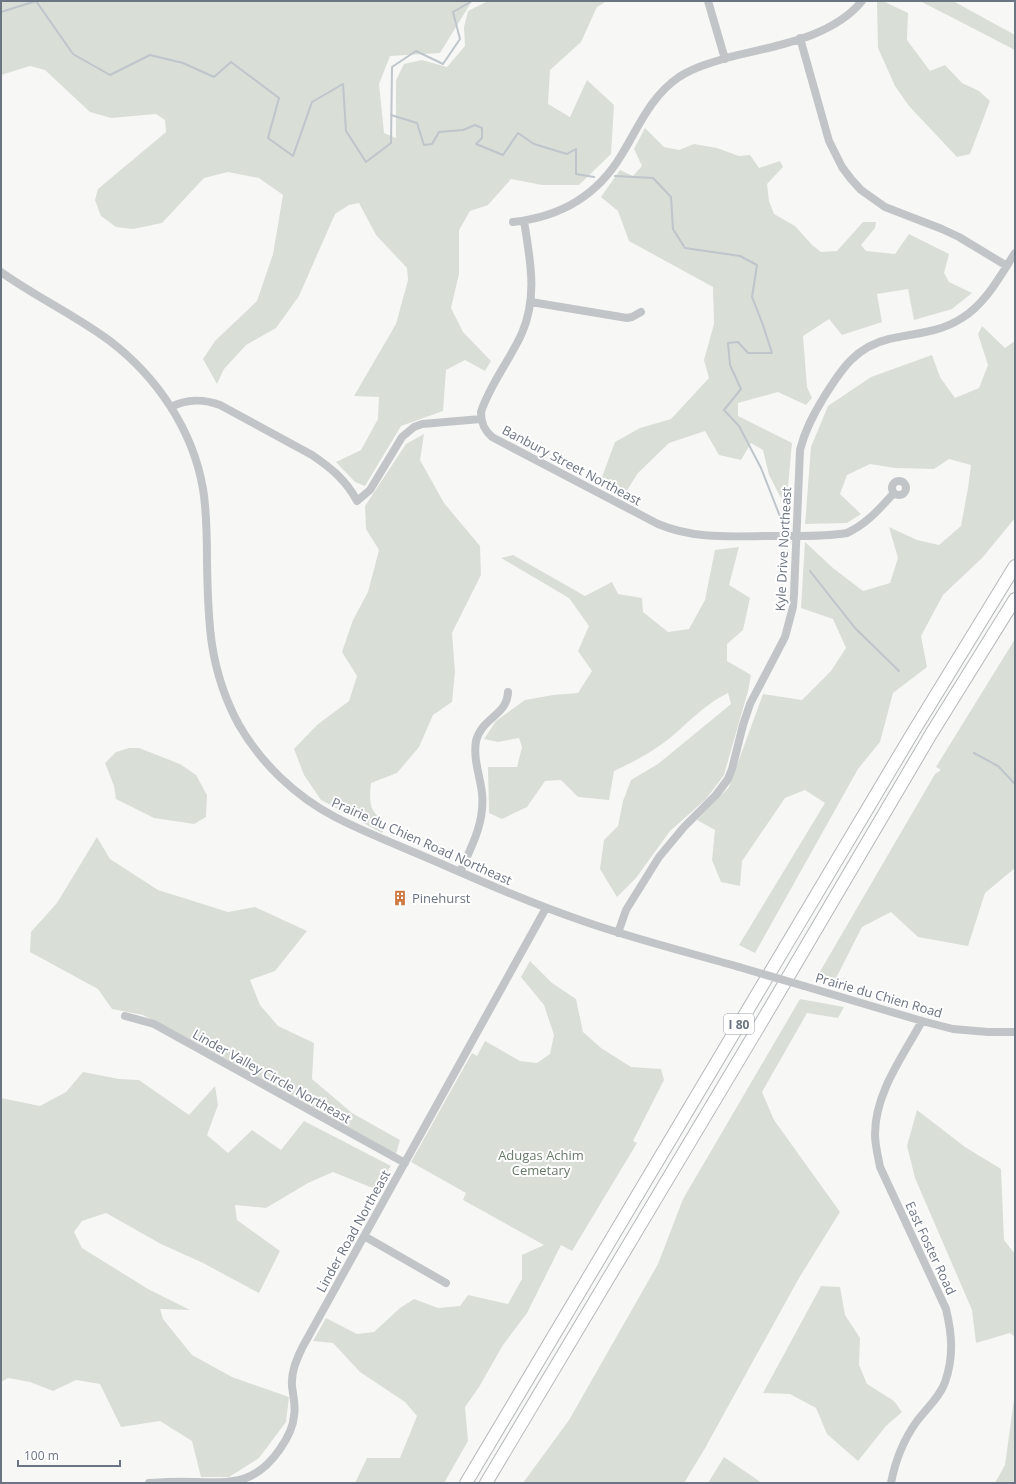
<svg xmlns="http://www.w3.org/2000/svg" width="1016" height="1484" viewBox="0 0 1016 1484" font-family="'Open Sans',sans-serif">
  <rect width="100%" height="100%" fill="#f7f8f6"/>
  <path fill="#d9ded7" d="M1 1H472L440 53 390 56 379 84 384 133 396 138V80L404 64 422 60 447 67 465 46 464 27 468 11 488 1H607L597 7 581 42 550 70 548 104 570 117 587 80 614 105 611 154 579 185H542L511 179 488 205 470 211 459 230V274L451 308 463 332 491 361 485 371 465 360 446 370 443 411 401 426 365 486 355 482 336 462 361 450 378 419 379 397 354 396 396 324 408 280 407 268 376 235 359 203 349 205 335 214 299 296 276 328 246 345 224 369 217 384 203 359 215 341 257 301 273 254 283 195 259 178 228 172 204 178 162 223 133 229 116 227 101 216 95 200 98 189 166 132 165 120 156 114 111 118 90 112 45 70 30 66 1 75Z
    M877 1H883L908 13 907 40 930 71 945 65 962 83 979 91 990 101 970 154 957 157 909 106 895 86 878 48Z
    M920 1H953L1015 35V50Z
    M645 128 664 147 679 150 694 144 717 148 739 156 750 155 759 168 780 161 783 167 767 184 769 201 774 214 795 226 812 245 821 252 837 251 863 222H876L875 228 861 245 866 251 895 254 909 234 949 254 944 273 949 282 972 293 952 309 914 320 908 289 877 294 882 322 842 335 829 319 803 336 807 387 812 398 806 405 778 392 738 403V416L792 443 788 487 781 498 769 475 763 450 751 443 741 460 719 455 705 431 669 443 638 473 622 498 599 485 615 442 640 428 671 419 709 378 704 360 714 324 713 287 629 241 618 211 601 197 620 170 633 176 642 166 634 149Z
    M982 326 1005 348 1015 341V518L983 557 943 595 921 636 927 667 893 693 880 742 858 769 755 953 739 945 825 803 805 790 785 798 742 861 740 886 721 882 712 860 715 830 697 820 729 787 763 694 802 700 831 671 846 648 833 619 801 608 805 542 833 568 863 591 890 583 898 558 889 527 917 540 939 545 961 526 968 488 971 465 949 459 934 469 895 468 870 464 847 475 840 494 861 514 847 523 805 524 811 447 828 406 871 377 932 355 940 377 955 398 979 388 988 365 978 334Z
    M424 434 420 460 444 503 480 546 481 575 452 633 455 672 452 702 433 715 419 747 397 773 371 783C369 804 369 811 387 824L382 833 321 800 304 775 294 749 317 725 349 701 357 676 342 652 353 620 368 592 379 550 366 529 365 506 406 444Z
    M739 547 729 585 750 598 743 630 727 644V661L751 675 748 691 724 775 706 799 670 831 636 878 617 897 600 869 604 840 618 826 623 801 631 780 658 764 731 704 728 693C706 703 688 723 670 738 652 752 634 762 614 771L609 800 578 797 561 780 545 781 527 807 502 819 489 813 488 767H517L522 747 519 738 498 742 484 739 496 721 525 700 553 695 578 693 592 671 578 651 589 626 569 598 501 558 513 555 585 596 612 582 618 594 642 598 643 612 668 632 689 629 705 600 715 550Z
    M1015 639V868L985 893 968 946 918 937 891 912 862 927 835 980 818 975 935 774 941 770 936 767Z
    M129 748H139L180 764 196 775 207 795 206 817 194 824 154 818 116 799 114 786 105 763 116 752Z
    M97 837 110 859 158 890 228 912 255 907 307 931 275 971 250 980 260 1005 278 1026 314 1043 312 1079 352 1113 400 1140 396 1154 143 1015 112 1009 98 989 30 952 31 932 57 903Z
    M530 961 552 983 576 999 583 1032 601 1048 631 1067 661 1069 664 1080 633 1141 637 1143 572 1251 561 1245 527 1313 503 1345 479 1387 465 1407 468 1441 444 1483H355L367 1458H400L417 1416 405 1402 360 1372 333 1343 313 1341 326 1318 357 1334 374 1332 400 1308 414 1299 438 1308 460 1306 468 1295 508 1304 522 1279V1255L544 1245 463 1200 466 1193 411 1162 472 1053 477 1056 485 1041 520 1061 537 1063 550 1054 554 1035 544 1005 521 977Z
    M800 999 844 1007 838 1018 807 1013 762 1092 774 1120 840 1212 799 1278 704 1450 684 1483H523L569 1420 658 1264 683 1199Z
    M83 1072 119 1079 139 1080 189 1115 215 1086 218 1105 207 1135 228 1153 252 1130 281 1150 304 1121 391 1166 375 1189 333 1172 308 1183 266 1208 235 1205 237 1220 280 1251 259 1293 203 1263 161 1244 106 1213 82 1221 74 1232 82 1248 148 1289 190 1310 160 1309 163 1319 192 1355 232 1377 289 1397 286 1422 259 1458 229 1477H201L192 1441 160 1421 121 1427 100 1384 76 1380 53 1391 30 1382 8 1378 1 1382V1098L40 1106 66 1092Z
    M917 1110 965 1147 1001 1169 1004 1240 1015 1254V1337L1010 1333 976 1343 972 1310 915 1178 907 1146Z
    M821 1286 840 1287 845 1315 860 1338 859 1365 867 1384 894 1401 902 1412 886 1426 858 1461 827 1434 816 1408 790 1394 763 1393Z
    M1015 1392V1483H995L1005 1465Z
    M724 1457 762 1483H708Z"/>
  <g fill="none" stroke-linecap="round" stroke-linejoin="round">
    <path stroke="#bec5cb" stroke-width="2" d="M1 12 36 1 73 54 110 75 150 55 183 63 214 77 231 62 279 98 268 138 293 156 312 102 343 84 346 131 366 162 391 143 392 67 416 51 443 64 460 39 453 12 472 1
      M391 115 417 123 424 145 432 144 439 132 463 130 475 125 482 128V138L476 144 503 155 518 133 534 144 567 154 576 149V174L594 177
      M615 176 653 178 671 197 673 229 685 248 740 256 757 265 752 297 763 325 772 353H748L738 342 728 343 730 365 741 389 724 410 739 426 761 468 781 519
      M810 571 855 628 899 671
      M974 753 998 766 1015 784"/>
    <defs>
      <path id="highway" d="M466 1483 912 734 1015 566
        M486 1483 761 1023 931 734 1015 599"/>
    </defs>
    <use href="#highway" stroke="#b5b8bb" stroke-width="14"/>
    <path stroke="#c2c5c8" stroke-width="8" d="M708 1 725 59
      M800 38 829 141 842 167 851 179 861 190 885 207 942 229 959 237 1007 266
      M524 221C530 259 538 296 522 333 510 360 490 384 481 412 481 423 484 430 492 437L658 524C696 540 734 536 774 536 798 536 824 537 847 533 867 524 880 508 894 493
      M513 222C560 217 598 195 622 154 639 126 651 96 679 77 695 67 713 62 730 57 774 46 832 38 862 1
      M1 272C36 297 75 315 110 341 157 377 193 430 203 489 207 513 207 538 207 562 208 622 209 670 239 725 261 763 295 796 335 817 368 834 403 847 437 862 485 883 533 904 583 921 634 939 687 952 739 967
      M531 302 627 318 632 317 641 312
      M171 407C186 399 204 399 220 405L312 455C331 468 346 480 357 501L370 490 402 437 414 427 422 424 481 419
      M892 488a7 7 0 1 1 14 0a7 7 0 1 1-14 0Z
      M460 872C472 846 485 822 482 793 480 776 473 759 476 741 482 717 507 716 508 692
      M618 933 626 910 659 857 684 827 716 795 728 779 732 769 743 725 750 704 785 637 793 607 794 594 800 450C805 430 813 415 824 397 841 370 855 347 889 339 915 333 939 333 962 318 986 303 1000 276 1015 253
      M804 986 922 1021 953 1029 988 1032H1015
      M125 1016 154 1024 405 1163
      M364 1236 446 1283
      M149 1483C164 1482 179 1481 195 1482 233 1483 256 1484 280 1449 287 1439 293 1429 294 1416 296 1405 293 1396 292 1386 291 1372 296 1361 302 1348L546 908
      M891 1483C895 1462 904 1439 917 1421 926 1409 940 1397 945 1382 954 1357 952 1334 946 1309L880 1167C878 1156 875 1145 875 1134 875 1093 903 1056 922 1021"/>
    <use href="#highway" stroke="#fff" stroke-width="12"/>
    <path stroke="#c2c5c8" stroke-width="8" d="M739 967 804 986"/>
  </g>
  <defs>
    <symbol id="building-bare" viewBox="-9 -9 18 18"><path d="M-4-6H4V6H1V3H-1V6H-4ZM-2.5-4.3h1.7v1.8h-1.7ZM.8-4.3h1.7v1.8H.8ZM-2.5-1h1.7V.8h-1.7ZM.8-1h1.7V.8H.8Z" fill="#cd7940" stroke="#fff" stroke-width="2.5" paint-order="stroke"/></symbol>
  </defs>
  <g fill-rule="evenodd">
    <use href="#building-bare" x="389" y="887" width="22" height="22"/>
  </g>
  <g text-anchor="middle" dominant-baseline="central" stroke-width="4" stroke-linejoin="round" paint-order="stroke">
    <rect fill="#fff" stroke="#979ea8" stroke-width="1" x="724" y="1014" width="30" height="20" rx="3"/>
    <g font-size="12" font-weight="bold" fill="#6b7482">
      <text x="739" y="1024">I 80</text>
    </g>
    <g font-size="13" fill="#6b7482" stroke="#fff">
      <text transform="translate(572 465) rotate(28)">Banbury Street Northeast</text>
      <text transform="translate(783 549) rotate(-87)">Kyle Drive Northeast</text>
      <text transform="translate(422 841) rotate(24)">Prairie du Chien Road Northeast</text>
      <text transform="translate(879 995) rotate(16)">Prairie du Chien Road</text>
      <text transform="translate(272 1076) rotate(29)">Linder Valley Circle Northeast</text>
      <text transform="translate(353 1231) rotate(-61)">Linder Road Northeast</text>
      <text transform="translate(931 1248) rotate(65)">East Foster Road</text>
    </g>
    <g font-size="13" fill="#6b7482" stroke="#fff" text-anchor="start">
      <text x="412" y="898">Pinehurst</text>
    </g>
    <g font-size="13" fill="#697a69" stroke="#fff">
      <text x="541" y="1155">Adugas Achim<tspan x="541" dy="15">Cemetary</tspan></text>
    </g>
  </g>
  <rect width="1016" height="1484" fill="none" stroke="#6b7482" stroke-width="4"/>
  <path d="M18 1460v6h102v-6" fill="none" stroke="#6b7482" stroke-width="2"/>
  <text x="24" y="1460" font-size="12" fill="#6b7482" stroke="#ffffff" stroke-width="3" paint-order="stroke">100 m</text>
</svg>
